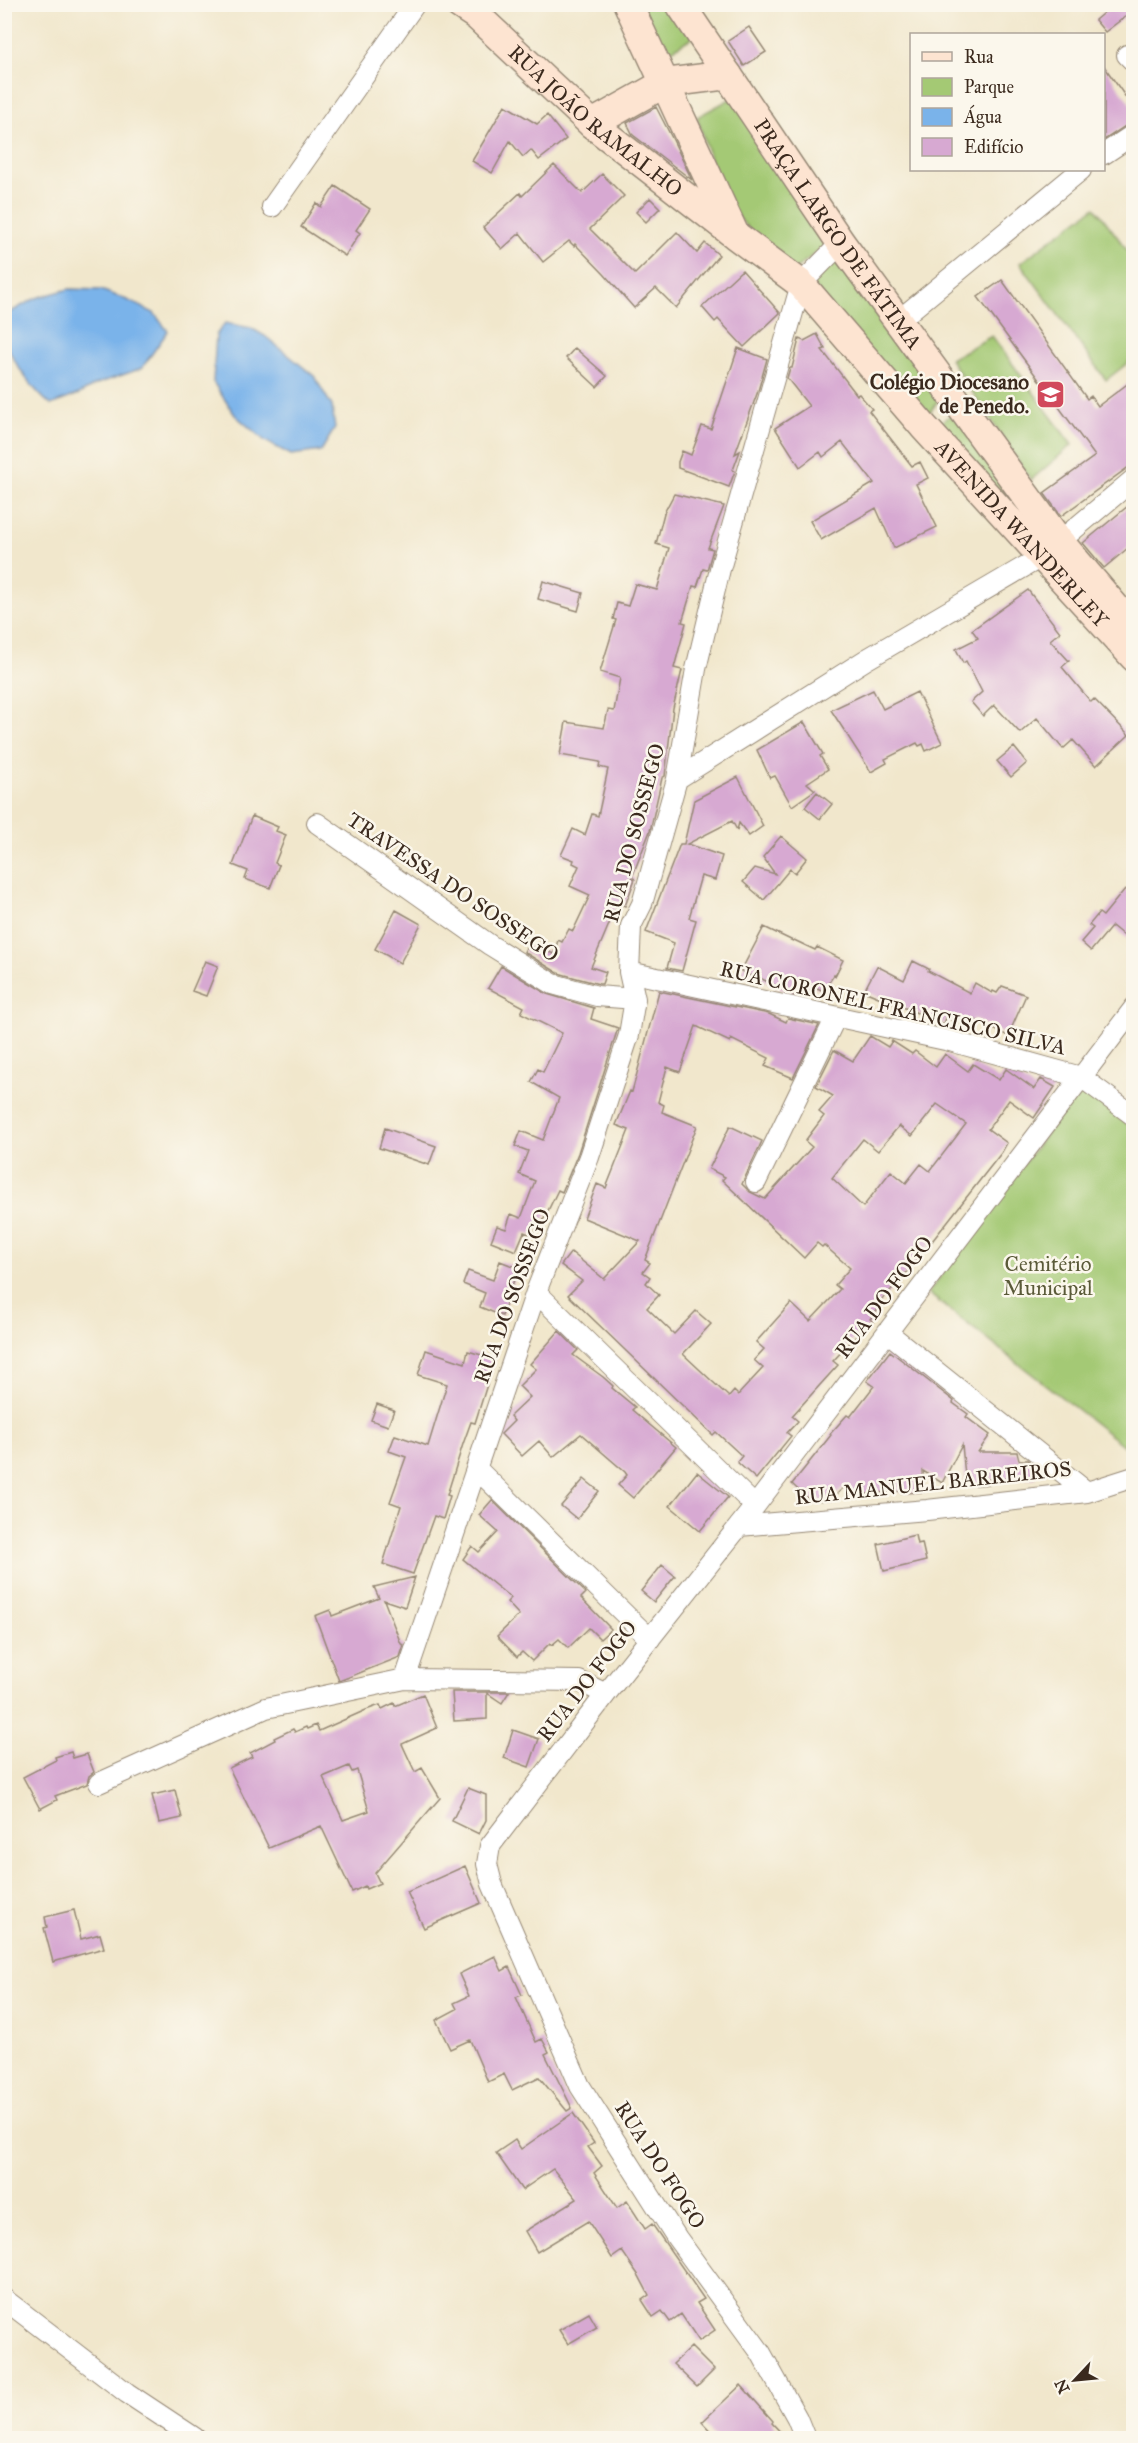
<svg xmlns="http://www.w3.org/2000/svg" width="1138" height="2443" viewBox="0 0 1138 2443" font-family="'IM FELL Great Primer',serif">
  <rect width="100%" height="100%" fill="#fbf7ec"/>
  <filter id="ink" filterUnits="userSpaceOnUse"><feTurbulence type="fractalNoise" baseFrequency=".0167" numOctaves="2"/><feDisplacementMap in="SourceGraphic" scale="12" xChannelSelector="R" yChannelSelector="G"/><feConvolveMatrix kernelMatrix="1 2 1 2 8 2 1 2 1" color-interpolation-filters="sRGB"/></filter>
  <filter id="wash" filterUnits="userSpaceOnUse"><feTurbulence type="fractalNoise" baseFrequency=".008" numOctaves="4" result="noise"/><feDisplacementMap in="SourceGraphic" scale="24" xChannelSelector="R" yChannelSelector="G"/><feGaussianBlur stdDeviation="1.35" result="paint"/><feColorMatrix in="noise" values="0 0 0 0 0 0 0 0 0 0 0 0 0 0 0 0 0 1.4 0 .05"/><feComposite in="paint" operator="in"/></filter>
  <g filter="url(#wash)">
    <rect width="100%" height="100%" fill="#f1e7cc"/>
    <path fill="#a4c974" stroke="#707a49" stroke-width="1.5" d="M641 5H683L701 32 662 56Z
      M732 98 834 239 795 269 762 246 722 197 697 117Z
      M1095 207 1133 258V359L1106 380 1020 263Z
      M839 250 944 392 926 418 809 281Z
      M992 336 1072 445 1031 480 950 359Z
      M956 411 1045 535 933 429Z
      M1080 1088 1133 1128V1453L928 1293Z"/>
    <path fill="#7ab3ea" stroke="#5a6e84" stroke-width="1.5" d="M69 289 101 290 127 300 154 313 168 331 142 368 97 384 79 394 51 405C33 390 12 362 5 339 3 331 4 323 5 315L36 298Z
      M225 323 251 328 265 336 314 376 332 406 335 428 321 451 291 455 265 441 235 415 213 382 216 335Z"/>
    <g id="blocks">
      <path fill="#d7a9d2" fill-rule="evenodd" d="M1114 4H1134V10L1105 32 1095 20Z
        M749 27 766 52 744 66 728 41Z
        M1104 66 1134 109V120L1104 140Z
        M505 105 537 124 547 115 566 139 539 160 531 150 523 157 510 141 492 173 472 161Z
        M656 107 673 140 692 180 633 135 627 123Z
        M554 165 582 193 602 174 624 196 590 229 635 274 677 232 697 253 705 243 719 255 676 308 656 288 634 308 604 274 575 244 574 246 569 241 543 262 520 233 502 249 483 227 520 193 522 196Z
        M335 186 370 209 356 230 360 233 345 256 301 227 316 203 321 207Z
        M650 198 660 208 646 222 636 212Z
        M742 270 780 313 744 347 718 319 715 322 702 307Z
        M1002 280 1087 399 1091 396 1098 406 1134 379V463L1061 516 1044 493 1095 456 978 297Z
        M817 334 825 349 822 350 857 395 859 394 872 409 869 411 912 466 920 462 928 478 916 484 937 527 894 548 876 508 821 540 810 521 874 483 842 442 823 457 820 452 800 467 775 428 809 406 787 378 790 368H792L799 339 804 341Z
        M575 348 607 376 597 387 566 358Z
        M738 348 767 359 758 391 735 454 740 451 733 470 735 471 729 487 678 468V462L682 451 691 455 702 426 711 429Z
        M674 494 724 506 708 548 713 549 707 570 703 569 697 587 693 586 682 622 686 623 674 668 682 670 673 708 665 776 662 778 650 831 632 877 635 879 625 906 618 903 591 967 606 972 602 984H599L558 973 524 952 527 946 540 951 541 949 554 954 558 940 562 942 569 929 573 931 590 895 570 886 579 866 573 863 574 860 561 855 573 829 585 835 592 814 598 816 608 769 599 767 600 762 560 755 566 722 604 728 608 710 614 711 620 678 600 672 616 620 613 619 617 603 628 606 635 584 657 590 669 548 656 544 664 513Z
        M1134 501V543L1104 568 1083 543Z
        M543 581 583 593 578 611 538 599Z
        M1028 590 1060 632 1050 640 1069 661 1062 667 1091 702 1094 699 1129 735 1096 766 1073 740 1063 749 1037 718 1020 733 994 705 983 716 971 702 982 692 966 661 963 663 956 649 978 638 972 630Z
        M873 690 883 709 917 692 942 743 926 751 923 744 919 746 917 743 885 759 887 763 871 772 831 710Z
        M804 722 823 754 820 756 828 769 807 783 815 790 792 806 775 776 770 778 757 750Z
        M1014 747 1027 763 1011 777 997 761Z
        M738 777 763 826 749 836 739 823 737 830 732 821 687 844 722 856 715 880 701 876 689 918 696 920 682 971 667 968 674 943 646 932 680 844H684L694 800Z
        M817 792 832 804 820 819 805 807Z
        M252 816 278 827 276 831 286 835 275 863 279 865 270 888 245 879 248 871 233 865Z
        M781 836 807 858 795 873 790 869 764 900 743 882 755 868 775 874 763 857Z
        M1125 889 1134 895V944L1112 926 1091 951 1081 942 1093 928 1089 925 1099 913 1103 916Z
        M396 910 421 924 400 963 375 949Z
        M764 927 793 941 794 940 815 950 817 947 843 960 835 976 834 975 823 991 810 984 803 997 796 996 756 976 755 978 741 971Z
        M205 961 218 966 206 996 192 991Z
        M913 961 929 969 928 971 970 993 975 983 992 993 993 991 997 993 1002 986 1026 995 1008 1036 973 1019 970 1023 956 1016 953 1021 946 1018 944 1024 864 991 877 966 904 980Z
        M501 966 547 994 594 1008 591 1019 618 1028 578 1153 562 1192 558 1190 542 1223 539 1222 534 1236 524 1232 516 1251 491 1241 497 1226 506 1229 511 1214 521 1218 535 1181 519 1174 528 1151 515 1146 521 1131 543 1140 559 1098 531 1082 538 1069 543 1072 562 1033 521 1013 524 1007 488 988Z
        M659 991 769 1014 786 1022 788 1018 819 1025 793 1078 765 1066 769 1058 731 1039 730 1042 696 1026 680 1072 667 1067 658 1102 664 1105 662 1112 697 1126 645 1260 650 1263 643 1272 650 1277 646 1283 659 1295 647 1308 674 1334 696 1311 711 1324 683 1354 729 1397 734 1391 738 1395 763 1368 754 1360 764 1349 756 1342 791 1303 810 1321 840 1289 835 1285 850 1268 824 1245 822 1247 817 1243 804 1258 722 1180 725 1177 709 1169 730 1126 762 1141 742 1184 750 1192 765 1199 812 1147 805 1141 824 1116 819 1112 833 1096 816 1086 834 1050 853 1061 870 1036 888 1047 892 1041 912 1054 915 1051 936 1067 945 1054 968 1071 973 1064 999 1080 1006 1069 1034 1089 1041 1079 1055 1087 1034 1118 1009 1100 988 1129 1007 1143 1002 1152 911 1268 878 1304 881 1306 870 1319 873 1322 863 1333 861 1331 833 1361 838 1365 792 1416 798 1421 787 1433 791 1436 756 1479 737 1462 742 1456 716 1432 713 1435 568 1295 582 1281 561 1265 571 1252 604 1279 640 1241 584 1218 597 1184 606 1188 629 1130 616 1125 630 1091 632 1092ZM937 1104 966 1124 930 1171 921 1164 906 1183 891 1171 863 1207 832 1178 863 1139 878 1151 899 1126 912 1136Z
        M385 1128 436 1146 429 1165 379 1148Z
        M500 1261 518 1268 502 1316 480 1307 485 1293 463 1284 468 1271 493 1280Z
        M559 1331 578 1350 573 1355 603 1377 613 1386 612 1388 635 1407 632 1410 676 1447 633 1498 618 1485 627 1475 625 1472 581 1434 553 1457 539 1441 522 1456 501 1434 514 1421 510 1416 530 1397 519 1386 536 1369 530 1364Z
        M426 1350 465 1363 468 1351 495 1359 475 1423 471 1422 463 1444 447 1495 450 1496 443 1519 434 1516 413 1574 383 1564 401 1506 390 1502 406 1457 389 1451 395 1435 428 1446 447 1384 418 1375Z
        M890 1351 954 1401 953 1403 968 1414 966 1417 990 1435 978 1452H1017L1019 1460H1028L1036 1466V1478L989 1479V1484L966 1486 962 1445 942 1483 923 1471 924 1492 901 1493V1491L853 1495 844 1487 830 1501 809 1500 792 1484 831 1435 830 1434 847 1415 850 1417 874 1386 867 1381Z
        M377 1404 394 1410 388 1426 371 1420Z
        M697 1472 728 1497 700 1531 670 1506Z
        M584 1479 599 1491 577 1519 561 1506Z
        M492 1500 586 1593 581 1598 611 1629 600 1639 589 1628 568 1648 559 1639 552 1645 550 1643 532 1661 522 1652 517 1657 497 1636 519 1615 507 1602 511 1598 463 1559 472 1546 479 1552 498 1532 479 1515Z
        M915 1535 917 1544 922 1543 926 1561 884 1571 878 1544Z
        M662 1565 675 1576 654 1602 641 1591Z
        M415 1577 405 1607 384 1600 401 1644 404 1645 400 1657 339 1681 315 1616 330 1610 332 1616 379 1598 374 1587Z
        M452 1692H509L502 1703 487 1693V1719L454 1721Z
        M423 1694 437 1728 402 1744 415 1772 422 1768 440 1798 375 1873 380 1883 366 1889 365 1886 352 1892 321 1826 269 1848 229 1768 252 1757 250 1753 275 1740 274 1738 293 1729 295 1732 306 1727 307 1729 316 1725 319 1731 366 1710 380 1705 382 1709 394 1703 395 1706ZM349 1766 352 1772 357 1770 369 1811 343 1820 323 1777Z
        M513 1730 539 1739 529 1767 504 1758Z
        M71 1752 73 1758 87 1754 94 1772 89 1776 87 1784 55 1796 57 1800 40 1809 23 1777 56 1760 55 1757Z
        M468 1788 486 1795V1820L479 1834 452 1821Z
        M175 1790 182 1818 159 1823 152 1795Z
        M465 1866 481 1903 424 1928 407 1892Z
        M74 1910 81 1939 100 1934 104 1948 53 1962 44 1928 47 1927 45 1917Z
        M495 1956 502 1971 509 1967 522 1995 516 1997 536 2042 542 2039 549 2052 545 2054 572 2108 567 2111 539 2077 512 2090 504 2074 488 2082 470 2040 450 2049 436 2020 457 2009 454 2003 469 1996 459 1974Z
        M573 2113 594 2143 588 2147 602 2166 594 2173 617 2208 627 2201 645 2229 652 2224 704 2299 697 2303 715 2330 699 2341 681 2314 670 2322 662 2311 653 2317 642 2300 649 2295 639 2276 622 2251 612 2258 588 2221 537 2252 525 2231 577 2199 553 2169 522 2190 496 2153 515 2140 521 2149Z
        M589 2313 597 2327 568 2344 559 2330Z
        M691 2347 714 2370 697 2387 673 2364Z
        M741 2385 773 2421 772 2423 787 2439H718L702 2422Z"/>
    </g>
  </g>
  <g filter="url(#ink)">
    <use href="#blocks" fill-opacity="0" stroke="#968875" stroke-width="1.5"/>
    <g fill="none" stroke-linecap="round" stroke-linejoin="round">
      <defs>
        <path id="street" d="M1127 55 1134 62
          M1104 154 1134 134
          M272 207 415 4
          M899 320 1081 170
          M677 779 867 659 1041 557 1134 479
          M317 823 490 945 553 984 597 996 635 999
          M629 972 950 1041 1081 1077 1134 1116
          M756 1182 836 1017
          M536 1292 755 1506
          M887 1332 1087 1492
          M477 1469 650 1639
          M739 1526 927 1510 1087 1492 1134 1477
          M405 1679 536 1292 589 1157 629 1035 635 999 629 972 631 926 642 904 677 779 696 669 720 569 801 284 841 243
          M99 1783 266 1708 405 1679 579 1681 606 1694
          M4 2299 127 2393 195 2438
          M805 2438 797 2418 761 2353 677 2238 580 2086 492 1884 487 1864 490 1846 606 1694 755 1506 1134 1008"/>
        <g id="secondary">
          <path id="s1" d="M459 4 477 16 592 124 731 232"/>
          <path id="s2" d="M628 4 735 235 801 284 923 426 1134 657"/>
          <path id="s3" d="M680 4 841 243 1059 541 1134 629"/>
          <path d="M592 124 665 83 728 75"/>
        </g>
      </defs>
      <use href="#street" stroke="#968875" stroke-width="22"/>
      <use href="#secondary" stroke="#968875" stroke-width="31"/>
      <use href="#street" stroke="#fff" stroke-width="20"/>
      <use href="#secondary" stroke="#fde4d1" stroke-width="28"/>
    </g>
  </g>
  <defs>
    <symbol id="school-square" viewBox="-11 -11 22 22"><rect x="-9" y="-9" width="18" height="18" rx="4" fill="#d1495b" stroke="#fbf7ec"/><path d="M0-5L7-2L0 1L-7-2ZM-4 1L0 2.5L4 1V4Q0 6-4 4Z" fill="#fff"/></symbol>
  </defs>
  <g fill-rule="evenodd">
    <use href="#school-square" x="1034" y="378" width="33" height="33"/>
  </g>
  <g text-anchor="middle" dominant-baseline="central" stroke-width="5" stroke-linejoin="round" paint-order="stroke">
    <g font-size="21" fill="#3b2a1e" stroke="#fbf7ec">
      <text stroke="none"><textPath href="#s1" startOffset="180">RUA JOÃO RAMALHO</textPath></text>
      <text stroke="none"><textPath href="#s3" startOffset="279">PRAÇA LARGO DE FÁTIMA</textPath></text>
      <text stroke="none"><textPath href="#s2" startOffset="670">AVENIDA WANDERLEY</textPath></text>
      <text transform="translate(634 833) rotate(-75)">RUA DO SOSSEGO</text>
      <text transform="translate(453 887) rotate(34)">TRAVESSA DO SOSSEGO</text>
      <text transform="translate(893 1008) rotate(13)">RUA CORONEL FRANCISCO SILVA</text>
      <text transform="translate(512 1296) rotate(-70)">RUA DO SOSSEGO</text>
      <text transform="translate(884 1297) rotate(-53)">RUA DO FOGO</text>
      <text transform="translate(933 1483) rotate(-6)">RUA MANUEL BARREIROS</text>
      <text transform="translate(587 1681) rotate(-52)">RUA DO FOGO</text>
      <text transform="translate(660 2165) rotate(57)">RUA DO FOGO</text>
    </g>
    <g font-size="21" font-weight="bold" fill="#3b2a1e" stroke="#fbf7ec" text-anchor="end">
      <text x="1029" y="382">Colégio Diocesano<tspan x="1029" dy="24">de Penedo.</tspan></text>
    </g>
    <g font-size="21" fill="#5a5a38" stroke="#fbf7ec">
      <text x="1048" y="1264">Cemitério<tspan x="1048" dy="24">Municipal</tspan></text>
    </g>
  </g>
  <rect width="1138" height="2443" fill="none" stroke="#fbf7ec" stroke-width="24"/>
  <rect x="910" y="33" width="195" height="138" fill="#fbf7ec" stroke="#aea59a" stroke-width="1.5"/>
  <rect x="922" y="52" width="30" height="9" fill="#fde4d1" stroke="#aea59a" stroke-width="1.5"/>
  <text x="964" y="63" font-size="18" fill="#3b2a1e">Rua</text>
  <rect x="922" y="78" width="30" height="18" fill="#a4c974" stroke="#aea59a" stroke-width="1.5"/>
  <text x="964" y="93" font-size="18" fill="#3b2a1e">Parque</text>
  <rect x="922" y="108" width="30" height="18" fill="#7ab3ea" stroke="#aea59a" stroke-width="1.5"/>
  <text x="964" y="123" font-size="18" fill="#3b2a1e">Água</text>
  <rect x="922" y="138" width="30" height="18" fill="#d7a9d2" stroke="#aea59a" stroke-width="1.5"/>
  <text x="964" y="153" font-size="18" fill="#3b2a1e">Edifício</text>
  <g transform="translate(1075 2380) rotate(244)" stroke="#fbf7ec" stroke-width="4.5" paint-order="stroke">
  <path d="M0-4.5L10 22L0 15L-10 22Z" fill="#3b2a1e"/>
  <text y="-9" font-size="16" font-weight="bold" text-anchor="middle" fill="#3b2a1e">N</text>
  </g>
</svg>
